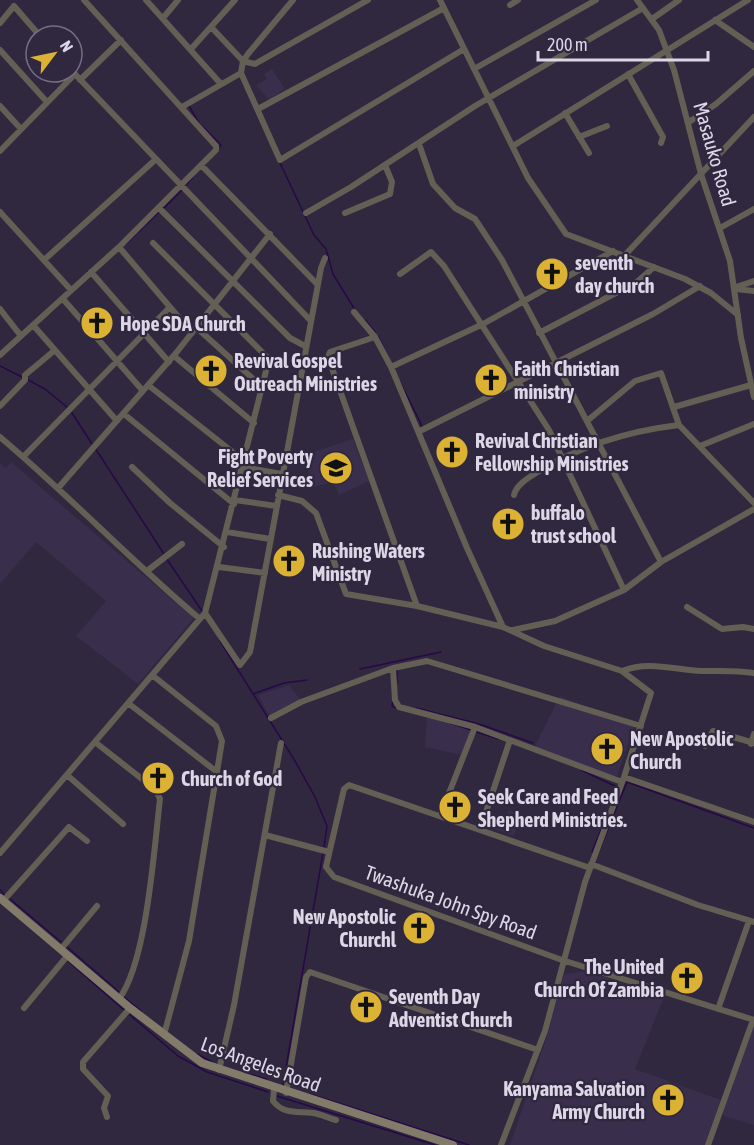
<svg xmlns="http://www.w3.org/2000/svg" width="754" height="1145" viewBox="0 0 754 1145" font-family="'Asap Condensed',sans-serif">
  <rect width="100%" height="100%" fill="#30283f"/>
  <path fill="#392e4b" d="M272 69 285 89 269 100 256 85 267 79 264 74Z
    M353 439 369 481 339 495 333 482 310 488 307 454Z
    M11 462 194 618 138 684 76 636 106 601 36 542 0 584V463L6 468Z
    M289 685 300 699 270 717 258 695Z
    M560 696 634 726 616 779 534 748Z
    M427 716 472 731 461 755 425 747Z
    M509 810 520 815 514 836 482 825 487 812 504 820Z
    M587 971 664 997 635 1069 721 1100 705 1145H510L548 1033 564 974Z
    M754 1026V1125L724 1116 723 1112Z"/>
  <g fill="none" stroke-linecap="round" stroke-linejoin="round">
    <path stroke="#280848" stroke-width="1.5" d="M189 106 199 123 221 145 218 148
      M280 163 314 235 326 249 333 274 355 310
      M186 185 193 177
      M164 208 182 190
      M127 243 160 211
      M50 313 60 304
      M365 320 375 332
      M378 336 388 356
      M0 366 22 377
      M28 380 45 389 68 408
      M400 382 422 426
      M72 413 92 444
      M95 448 164 554
      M166 558 202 611
      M220 641 295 761 315 797 327 826 324 847
      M360 669 441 652
      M397 670V683
      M253 694 284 683 307 680
      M393 700 392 706 396 708
      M416 708 479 724 533 743
      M450 723 471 730
      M477 732 498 739
      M581 770 617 787
      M592 852 601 830
      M597 864 595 861 627 782 754 828
      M0 890 6 896
      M10 899 61 942
      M66 946 119 992
      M68 961 124 1010
      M124 997 141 1011
      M130 1015 178 1056 207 1072 268 1092
      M197 1054 212 1062
      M245 1073 266 1079
      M283 1085 323 853
      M310 1094 469 1145
      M277 1096 435 1145"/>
    <path stroke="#645f54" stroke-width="6" d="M146 0 220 83
      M293 0 248 54 243 61 241 73 280 160 464 49
      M440 0 528 178 566 234 685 279 711 293 738 315
      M637 0 659 30 674 70 701 174 730 261 741 338 754 397
      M510 5 518 0
      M163 18 178 0
      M652 19 679 0
      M715 20 754 47
      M0 23 14 6 40 36
      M212 28 243 61 255 64 368 0
      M191 49 235 0
      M0 50 47 102
      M474 69 596 0
      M72 71 310 320
      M628 74 663 137 661 143
      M80 80 121 40
      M0 106 21 129
      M182 107 241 73
      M258 109 444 8
      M565 113 589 153
      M689 122 716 104 754 71
      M579 137 607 126
      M419 144 433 184 455 208 475 219 502 260 661 562
      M513 146 748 0
      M0 151 75 74
      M201 165 317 284
      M159 208 290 338 305 346
      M0 212 71 290
      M306 213 351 187 475 106 643 8
      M345 213 390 194 392 182 385 165
      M720 228 754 209
      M119 247 192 333
      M625 255 754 117
      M44 260 155 160
      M91 272 169 362
      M400 274 431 252 444 266 549 430 624 590
      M736 287 754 281
      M736 289 754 291
      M63 299 143 391
      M0 309 21 336
      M354 312 375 337 391 367 467 548 503 627 544 646 622 671 651 693 624 777 585 882 545 1031 501 1145
      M33 325 117 421
      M197 328 262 387
      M539 333 637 282 654 267
      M375 337 330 352 328 357 417 606
      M0 355 119 247 216 150V146L84 0
      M174 356 254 423
      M391 367 483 324 613 251
      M148 385 244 461
      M0 406 25 380V375L55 350
      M674 407 751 385
      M124 414 234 504
      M587 421 635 381 661 373 679 425 754 503
      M420 431 653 314 700 286
      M0 437C69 495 131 561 200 619
      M700 446 754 424
      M23 457 170 307
      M132 467 170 503 224 547
      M243 467 282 474
      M59 487 176 353 270 234
      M278 495 302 501 316 513 346 594 417 606 503 627
      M514 495C516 485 528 478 536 473 579 446 629 431 679 425
      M235 500 276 506
      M227 532 270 539
      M219 567 265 573
      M147 571 182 544
      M687 607 722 629 743 627 754 629
      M205 613 240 665 250 652 321 268 325 258
      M513 630 555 621 624 590 661 562 754 509
      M622 671C649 660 675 670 702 671 719 671 737 670 754 673
      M152 675 216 726 222 741 189 941 164 1035
      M128 703 217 772
      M271 718 301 702 393 668
      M95 742 156 790 160 799C154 849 147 961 119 999
      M751 744 754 734
      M705 746 713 731 754 743
      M67 775 123 824
      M624 777 754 822
      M622 782 475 727 399 707 395 700 393 668 427 661 641 726
      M440 816 475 727
      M480 830 510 740
      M265 835 329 852
      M0 853 205 613 269 359 153 243
      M591 864 698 905 754 922
      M590 868 349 785 344 789 326 867 334 877 562 960 754 1020
      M3 901 69 827 87 841
      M61 949 97 906
      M24 1008 68 955
      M718 1009 749 921
      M219 1070 234 1005 281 743
      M274 1089 273 1101C284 1115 297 1111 313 1113 321 1114 328 1118 336 1120
      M286 1093 306 977 310 972 538 1050
      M107 1117 104 1108 108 1096 83 1069V1062L130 1008
      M708 1145 753 1020"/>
    <path stroke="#827b69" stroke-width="8" d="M0 898 130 1008 202 1063 453 1145"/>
  </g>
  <defs>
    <symbol id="church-disc" viewBox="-11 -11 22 22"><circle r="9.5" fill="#dbb233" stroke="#30283f"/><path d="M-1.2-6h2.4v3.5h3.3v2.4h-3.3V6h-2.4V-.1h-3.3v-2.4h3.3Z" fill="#111"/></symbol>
    <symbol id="school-disc" viewBox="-11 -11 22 22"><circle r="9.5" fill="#dbb233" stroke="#30283f"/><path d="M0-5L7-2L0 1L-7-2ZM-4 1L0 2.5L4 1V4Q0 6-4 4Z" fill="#111"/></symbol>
  </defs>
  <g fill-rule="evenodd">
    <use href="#church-disc" x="533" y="255" width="38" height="38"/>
    <use href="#church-disc" x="78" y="304" width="38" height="38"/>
    <use href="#church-disc" x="192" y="352" width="38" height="38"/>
    <use href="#church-disc" x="472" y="361" width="38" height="38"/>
    <use href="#church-disc" x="433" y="433" width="38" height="38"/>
    <use href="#school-disc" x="317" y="449" width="38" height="38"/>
    <use href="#church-disc" x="489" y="505" width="38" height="38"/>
    <use href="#church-disc" x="270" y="542" width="38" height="38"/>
    <use href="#church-disc" x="588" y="730" width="38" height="38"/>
    <use href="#church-disc" x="139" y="759" width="38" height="38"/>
    <use href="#church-disc" x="436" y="788" width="38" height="38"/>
    <use href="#church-disc" x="400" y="909" width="38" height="38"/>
    <use href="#church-disc" x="668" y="959" width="38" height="38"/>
    <use href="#church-disc" x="347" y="988" width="38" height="38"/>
    <use href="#church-disc" x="649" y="1081" width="38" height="38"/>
  </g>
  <g text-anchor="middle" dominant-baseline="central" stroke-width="4.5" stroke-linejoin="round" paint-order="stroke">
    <g font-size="20" fill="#dcd7e6" stroke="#30283f">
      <text transform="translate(715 154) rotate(74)">Masauko Road</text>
      <text transform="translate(451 902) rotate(20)">Twashuka John Spy Road</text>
      <text transform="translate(261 1064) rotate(20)">Los Angeles Road</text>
    </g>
    <g font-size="20" font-weight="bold" fill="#dcd7e6" stroke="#30283f" text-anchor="start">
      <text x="575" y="262">seventh<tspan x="575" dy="23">day church</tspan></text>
      <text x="120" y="323">Hope SDA Church</text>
      <text x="234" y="360">Revival Gospel<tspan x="234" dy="23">Outreach Ministries</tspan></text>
      <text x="514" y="368">Faith Christian<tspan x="514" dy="23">ministry</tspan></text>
      <text x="475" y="440">Revival Christian<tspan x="475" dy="23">Fellowship Ministries</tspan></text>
      <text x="313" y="456" text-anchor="end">Fight Poverty<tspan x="313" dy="23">Relief Services</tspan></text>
      <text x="531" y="512">buffalo<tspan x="531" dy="23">trust school</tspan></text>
      <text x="312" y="550">Rushing Waters<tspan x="312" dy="23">Ministry</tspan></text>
      <text x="630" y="738">New Apostolic<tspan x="630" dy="23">Church</tspan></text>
      <text x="181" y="778">Church of God</text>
      <text x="478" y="796">Seek Care and Feed<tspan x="478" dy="23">Shepherd Ministries.</tspan></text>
      <text x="396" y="916" text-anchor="end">New Apostolic<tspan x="396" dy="23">Churchl</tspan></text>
      <text x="664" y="966" text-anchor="end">The United<tspan x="664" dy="23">Church Of Zambia</tspan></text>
      <text x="389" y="996">Seventh Day<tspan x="389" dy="23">Adventist Church</tspan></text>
      <text x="645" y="1088" text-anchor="end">Kanyama Salvation<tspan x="645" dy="23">Army Church</tspan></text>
    </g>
  </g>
  <g transform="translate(54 54) rotate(58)"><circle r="28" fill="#30283f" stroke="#756e82" stroke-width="1.5"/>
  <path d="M0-4.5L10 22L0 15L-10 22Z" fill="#dbb233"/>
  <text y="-9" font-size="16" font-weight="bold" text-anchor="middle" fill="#dcd7e6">N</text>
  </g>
  <path d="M538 51v9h170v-9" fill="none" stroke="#dcd7e6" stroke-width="3"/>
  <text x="547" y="51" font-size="18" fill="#dcd7e6" stroke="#30283f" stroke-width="4.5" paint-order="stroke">200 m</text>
</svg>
